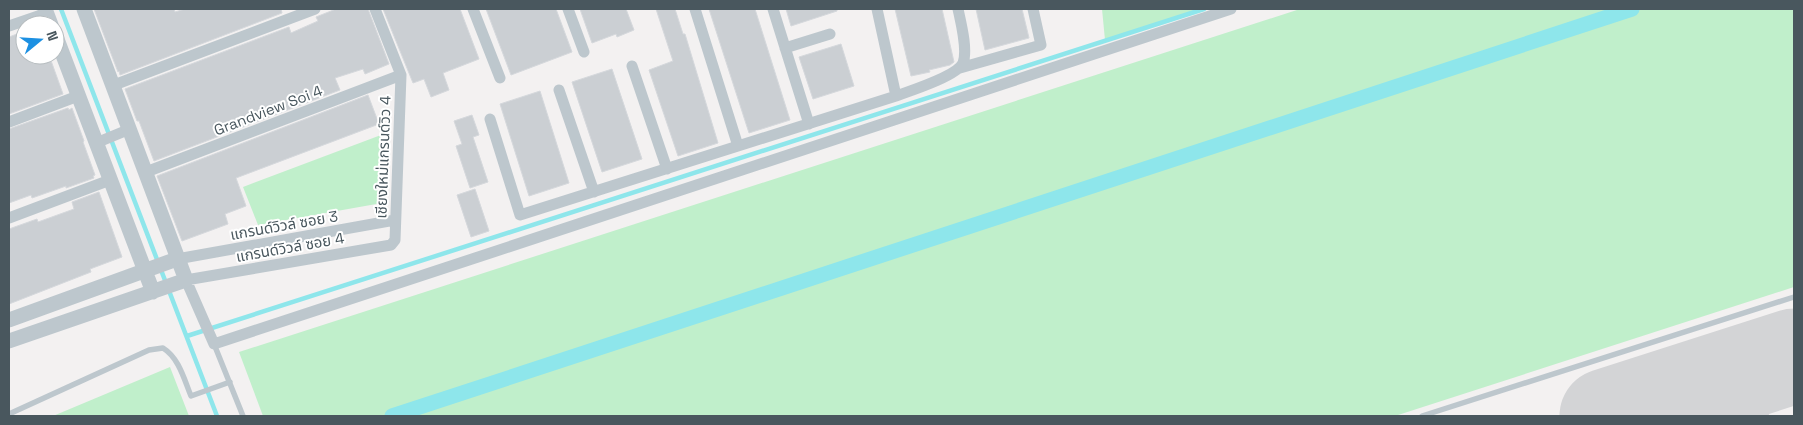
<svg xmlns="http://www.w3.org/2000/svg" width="1803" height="425" viewBox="0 0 1803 425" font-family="'Space Grotesk','Noto Sans Thai',sans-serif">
  <rect width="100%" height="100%" fill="#f3f1f1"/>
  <path fill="#c0efcb" d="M1102 9H1200L1105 40Z
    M1300 9H1794V287L1395 416H263L239 352Z
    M381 135 382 203 258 225 243 187Z
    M170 367 189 416H53Z"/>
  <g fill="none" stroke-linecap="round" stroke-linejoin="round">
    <path stroke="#8ee6eb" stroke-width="4.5" d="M61 9 217 416
      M187 336 1204 9"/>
    <path stroke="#8ee6eb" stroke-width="15" d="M392 416 1632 9"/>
    <path stroke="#d3d4d6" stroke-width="38" d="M1736 375 1750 416"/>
    <path stroke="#d3d4d6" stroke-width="95" d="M1607 416 1794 356"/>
  </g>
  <path fill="#cbcfd3" stroke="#d5d8dc" d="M94 9H174L175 12 185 9H281L282 13 120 75 119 71 118 72Z
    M336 9H368L389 64 365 74 363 69 335 78 340 90 154 161 139 121H137L125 89 289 27 291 33 318 21 316 17Z
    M383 9H460L479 59 443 73 449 90 431 97 424 79 413 83Z
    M486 9H556L572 52 511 75Z
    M580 9H626L634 30 617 37 616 34 592 43Z
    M656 9H675L683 34H685L718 143 678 156 649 70 673 61Z
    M709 9H755L790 120 749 133Z
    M786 9H837V11L791 26Z
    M895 9H942L954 62 950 65 929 70 930 72 911 76Z
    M976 9H1022L1029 38 985 50Z
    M25 31V55H49L63 94 9 114V37Z
    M841 44 854 86 813 99 799 57Z
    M612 69 642 159 602 172 572 82Z
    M540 91 569 183 529 196 500 104Z
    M368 95 379 124 236 178 246 206 225 214 228 224 182 241 157 176Z
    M68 108 69 110 72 108 84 141 83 142 95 175 93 176 94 178 66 188V186L32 198 31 195 9 203V129Z
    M472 115 479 135 473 137 488 182 470 188 456 146 462 144 454 121Z
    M475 189 489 231 471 237 457 195Z
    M99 192 122 257 90 269 91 272 9 304V229L37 219 38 222 74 209 72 202Z"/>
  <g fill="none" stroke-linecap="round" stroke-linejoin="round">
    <path stroke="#bdc7cd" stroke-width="5.5" d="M214 344 243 416
      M9 414 149 350 163 348C179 358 184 379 191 396L230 382
      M1422 416 1794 297"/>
    <path stroke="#bdc7cd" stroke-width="11" d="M375 9 401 75 395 240 391 245 186 280 214 344 1231 9
      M473 9 500 78
      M568 9 584 52
      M695 9 738 146
      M773 9 809 124
      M877 9 896 96
      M9 26 47 13
      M785 48 830 34
      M632 66 667 169
      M960 68 1041 45 1033 9
      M114 85 315 9
      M559 90 594 192
      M490 119 520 215 896 96C910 91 957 76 963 63 968 50 961 23 958 9
      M9 122 78 96
      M96 143 130 129
      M146 172 401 75
      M9 218 110 180
      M177 259 395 220"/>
    <path stroke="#bdc7cd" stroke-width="15" d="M45 9 51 25
      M55 34 153 292
      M9 320 177 259
      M9 341 186 280 84 9"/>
  </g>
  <g text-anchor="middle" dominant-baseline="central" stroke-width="4" stroke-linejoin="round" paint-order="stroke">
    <g font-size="15" fill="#49575e" stroke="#fff">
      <text transform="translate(268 110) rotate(-21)">Grandview Soi 4</text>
      <text transform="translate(383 157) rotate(-88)">เชียงใหม่แกรนด์วิว 4</text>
      <text transform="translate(284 225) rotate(-10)">แกรนด์วิวล์ ซอย 3</text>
      <text transform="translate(290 247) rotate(-10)">แกรนด์วิวล์ ซอย 4</text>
    </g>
  </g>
  <rect width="1803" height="425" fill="none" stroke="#49575e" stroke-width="20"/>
  <g transform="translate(40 40) rotate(72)"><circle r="24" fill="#ffffff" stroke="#b6bcbf"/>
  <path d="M0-4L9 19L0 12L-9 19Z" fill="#1c90e2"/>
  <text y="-8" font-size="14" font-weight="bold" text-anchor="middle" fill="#49575e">N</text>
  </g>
</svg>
